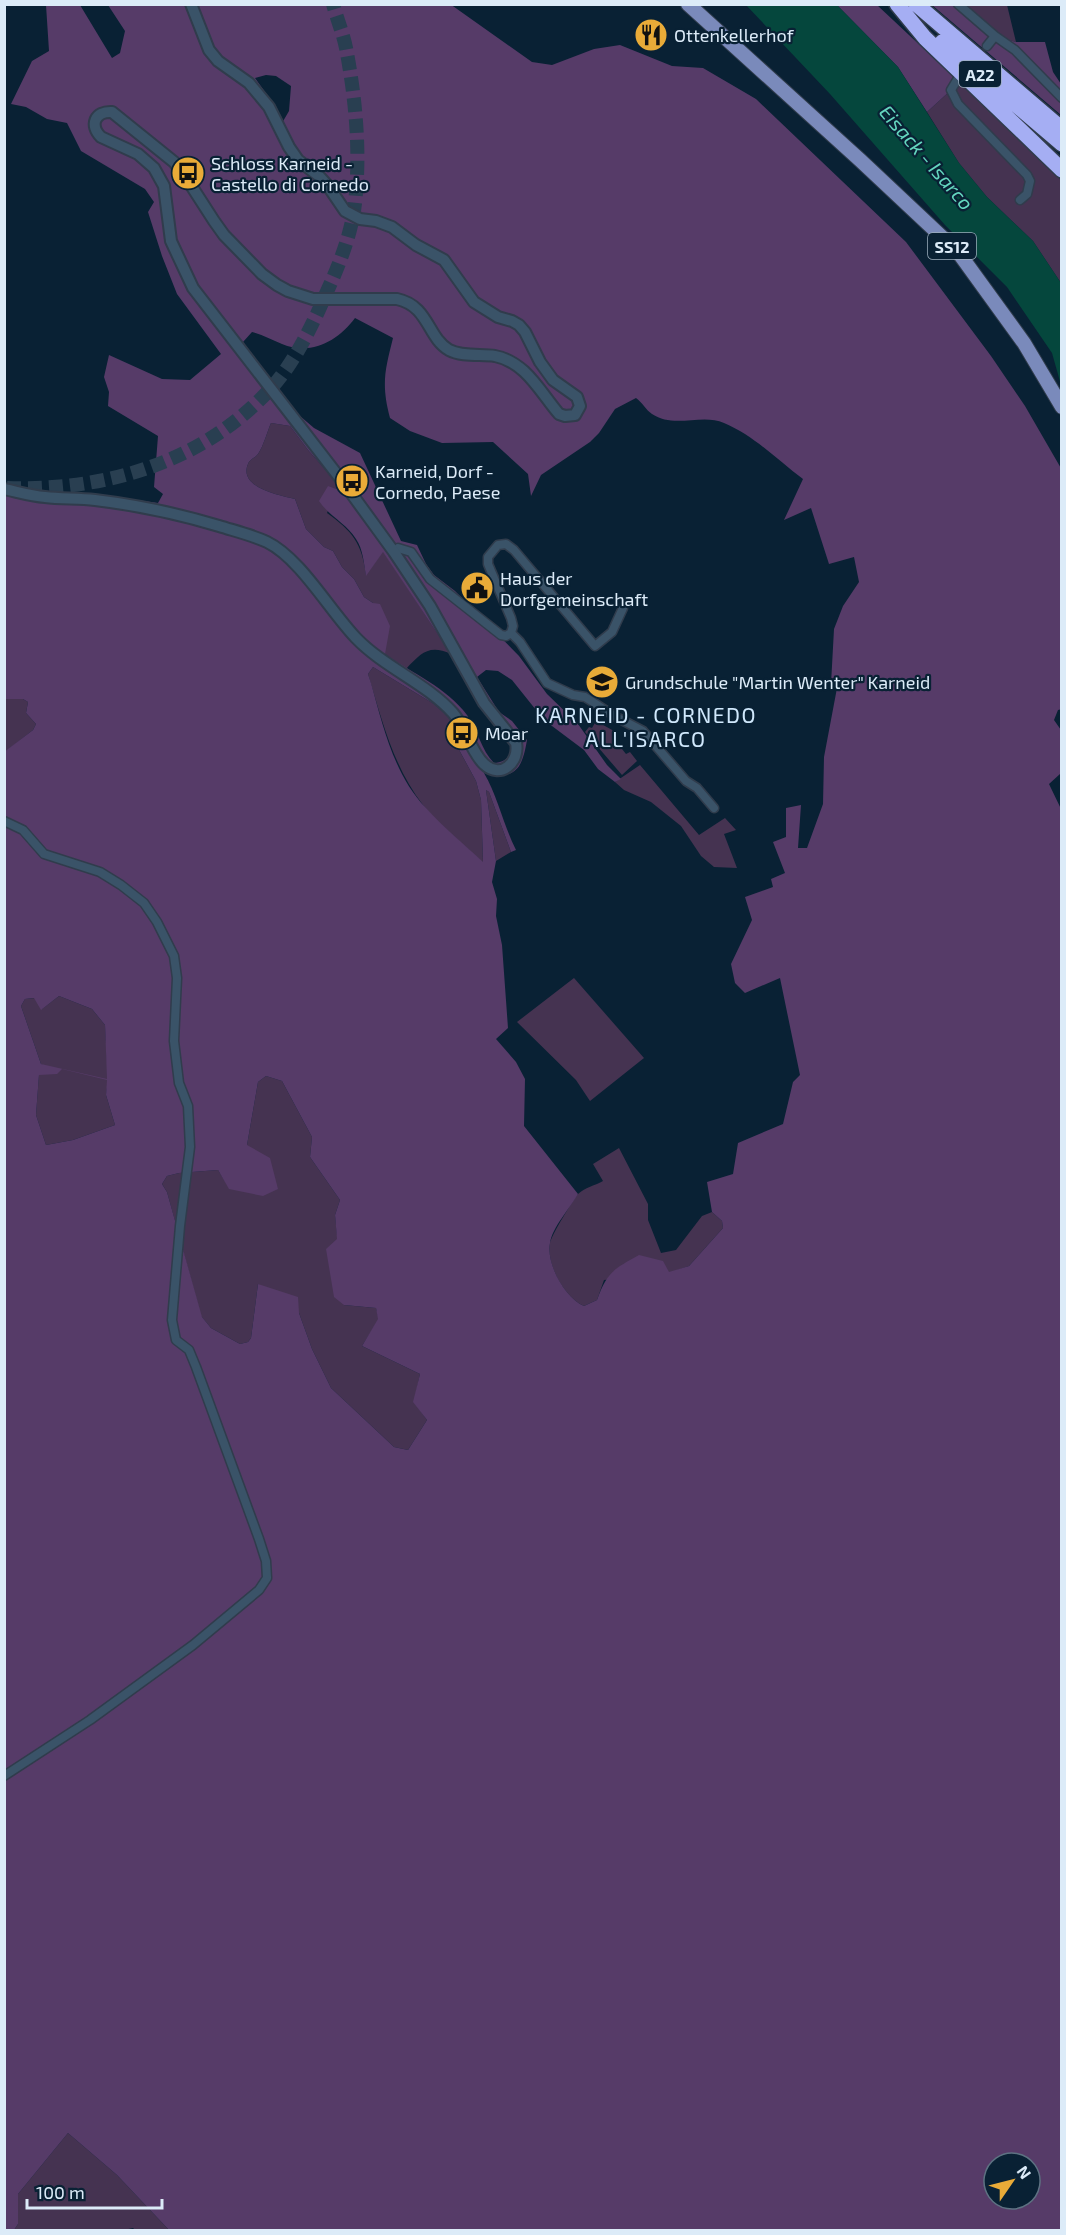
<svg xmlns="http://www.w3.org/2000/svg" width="1066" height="2235" viewBox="0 0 1066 2235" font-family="'Exo 2',sans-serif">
  <rect width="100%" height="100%" fill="#092134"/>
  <path fill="#453351" d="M958 5H1007L1016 42 995 36Z
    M957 80 983 101 1061 180V283L1033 241 987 197 959 163 927 112 951 90Z
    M271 423 290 426 308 450 339 485 327 513C352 531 362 543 366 575L383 551 451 654C429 644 421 653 406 669L385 654 373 603 364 597 354 579 342 567 333 551 324 547 306 529 295 499C280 495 238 488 248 464 250 459 255 458 258 454 264 445 267 432 271 423Z
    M373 667 434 704 453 721 451 735 476 781 481 800 483 863C464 844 439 826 423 805 393 766 382 720 368 674Z
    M5 699H23L28 702 26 713 36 724 33 730 5 752Z
    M596 721 614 731 618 744 626 754 630 752 637 761 622 775 585 732 589 727 592 728Z
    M640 765 699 835 725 818 736 830 724 834 737 868 714 867 701 856 681 826 651 802 624 790 615 782Z
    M486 790 489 792 511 852 496 861Z
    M574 978 644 1058 590 1101 576 1080 517 1022Z
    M59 996 92 1009 105 1025 108 1080 106 1095 115 1125 73 1140 46 1145 36 1115 39 1074H57L41 1064 21 1006 25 999 35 998 42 1009Z
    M266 1076 282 1081 312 1137 310 1157 340 1200 335 1215 344 1305 376 1308 379 1319 362 1346 420 1374 414 1402 427 1420 408 1450 394 1447 331 1388 312 1349 299 1313 258 1284 251 1338 248 1342 240 1344 211 1328 201 1316 167 1192 162 1184 167 1176 179 1173 218 1170 230 1189 247 1145 258 1082Z
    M619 1148 648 1204V1220L661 1253 676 1250 702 1216 712 1212 722 1221 723 1228 689 1266 669 1273 604 1280 597 1300 584 1306C565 1298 546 1265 550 1243 551 1236 573 1200 578 1194 584 1188 596 1185 603 1181L593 1164Z
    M68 2133 117 2175 169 2230H135L133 2228 124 2230H14L18 2224V2194Z"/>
  <path fill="#563b68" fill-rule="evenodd" d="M450 4 532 62 552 65 594 49 620 45 672 66 703 68 756 99 906 242 991 356 1025 406 1062 470V709L1058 710 1054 720 1061 730 1062 760 1060 774 1049 784 1062 811 1061 2230H169L117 2175 68 2133 18 2194V2224L14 2230H5L4 752 33 730 36 724 26 713 28 702 23 699H5L4 486C56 493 107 495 158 503L163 494 154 487 158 436 108 406 109 392 104 377 109 355 162 379 190 380 221 354 177 294 162 256 148 212 154 202 145 189 81 151 67 123 47 119 26 107 11 104 32 61 49 51 46 5H80L112 58 120 53 125 31 108 5ZM266 75 276 76 291 86 289 111 282 123 275 106 255 78ZM355 318 393 338C385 370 381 384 390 418L410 431 442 443 493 442 528 474 531 496 541 475 590 442 599 433 615 409 636 398C642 402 646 410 652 414 674 429 702 413 724 423 755 436 777 460 803 479L784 520 811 508 829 564 854 557 859 582 843 606 834 629 831 684 837 688 824 757 823 804 807 848H798L801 805 786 808V837L773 842 785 873 771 879 773 887 745 897 752 920 731 964 735 983 745 993 780 978 800 1075 793 1082 783 1124 738 1143 733 1174 707 1182 712 1212 722 1221 723 1228 689 1266 669 1272 663 1261 639 1255C614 1269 607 1272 597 1300L584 1306C565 1298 546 1264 550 1243 552 1228 570 1208 578 1194L524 1126 525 1079 516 1062 496 1039 508 1028 502 945 496 916 497 899 492 882 496 861 486 790 489 792 511 852 516 850C503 824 498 797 484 773 515 780 522 770 527 740L512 721 499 712 477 677 486 670 498 671 512 680 544 720 584 750 598 769 615 782 621 779 607 765 578 724 547 694 519 656 455 591 434 575 426 564 417 545 401 541 360 453 314 428 293 410 243 342 252 332C263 335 272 340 282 344 311 356 338 341 355 318ZM271 423 290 426 308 450 339 485 336 489 328 486 319 501C329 516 347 524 356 539 363 549 364 564 366 576L383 552 451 654 478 705 512 747C511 757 504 763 494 763 481 750 478 730 467 715 447 688 412 673 385 654L390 626 380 604 373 603 364 597 354 579 342 567 333 551 324 547 306 529 295 499C280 495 238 488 248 464 250 459 255 458 258 454 264 445 267 432 271 423ZM373 667 434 704 453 721 450 727 451 735 476 781 481 800 483 862C464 844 443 827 426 808 394 775 383 726 371 683L368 674ZM59 996 92 1009 105 1025 107 1079 41 1064 21 1006 25 999 34 998 41 1010ZM62 1069 107 1080 106 1095 115 1125 73 1140 46 1145 36 1115 39 1075 57 1074ZM266 1076 282 1081 312 1137 310 1157 340 1200 335 1215 337 1239 326 1249 334 1297 344 1305 376 1308 378 1319 362 1346 420 1374 413 1402 427 1420 408 1450 394 1447 331 1388 312 1349 299 1313 298 1297 258 1284 251 1338 248 1342 240 1344 211 1328 202 1317 167 1192 162 1184 167 1176 179 1173 218 1170 229 1189 263 1196 278 1189 270 1158 247 1145 258 1082ZM994 2163H1030V2199H994Z
    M837 5H877L957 80 951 90 927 112 898 67Z
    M932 5H958L995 36 1016 42H1045L1053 72 1061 84V115Z"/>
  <path fill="#05473d" d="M746 5H837L898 67 959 163 987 197 1033 241 1061 283V385L1052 353 1007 287 945 225 830 94Z"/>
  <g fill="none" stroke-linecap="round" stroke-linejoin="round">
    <path stroke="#293f51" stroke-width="14" stroke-dasharray="14 7" stroke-linecap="butt" d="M7 488C106 491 205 462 273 386 295 361 312 326 325 296 340 263 354 229 356 192 360 145 355 95 346 48 343 33 337 19 333 4"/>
    <defs>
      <path id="minor" d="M958 4 995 36 1015 50 1062 98
        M987 46 995 36
        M957 80 951 90 958 104 1027 175 1030 181 1027 194 1020 200
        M394 552 398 548 411 552 430 579 501 635 506 636 511 633
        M511 633 513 626 511 618 488 564V557L498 545 506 544 514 550 595 646 612 632 623 608
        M511 633 520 642 547 683 573 695 585 697 616 717 643 731 686 781 697 788 714 808
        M4 821 23 830 44 854 100 872 121 885 144 903 157 922 174 956 177 978 174 1041 179 1083 188 1106 190 1147 180 1226 172 1320 176 1340 189 1350 196 1367 259 1539 266 1561 267 1578 259 1590 193 1645 90 1720 4 1776"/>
      <path id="tertiary" d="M4 489C18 492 31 496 45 497 61 499 78 498 95 500 137 505 179 514 219 526 235 531 252 535 267 542 300 558 330 611 356 638 385 668 426 683 453 713 466 728 471 752 484 764 501 780 520 762 516 743L484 703 430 606 394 552 346 486 193 288 171 241 164 186 154 168 138 154 101 137C89 125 95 111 112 112L174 162 185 176 214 221 224 235 262 274 277 285 288 291 313 299H397C429 306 427 337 449 350 462 357 481 354 495 356 526 362 540 392 559 414L565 416 575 415 580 406 577 397 553 380 540 362 525 332 519 325 512 321 498 317 474 302 444 260 416 245 392 227 376 221 360 219 345 211 328 186 319 176 298 160 289 147 269 107 249 83 218 61 209 50 191 4"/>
      <path id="primary" d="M688 4 860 160 958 252 1024 343 1062 407"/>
      <path id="motorway" d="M897 4 925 38 1062 170
        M916 4 1062 129
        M942 42 1062 144"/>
    </defs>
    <use href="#minor" stroke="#303c4c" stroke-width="11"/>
    <use href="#tertiary" stroke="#303c4c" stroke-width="14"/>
    <use href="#primary" stroke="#303c4c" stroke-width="16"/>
    <use href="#motorway" stroke="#303c4c" stroke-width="18"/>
    <use href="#minor" stroke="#3a5368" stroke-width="8"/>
    <use href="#tertiary" stroke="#3a5368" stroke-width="10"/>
    <use href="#primary" stroke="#7a8abb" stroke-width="14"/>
    <use href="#motorway" stroke="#a5aef3" stroke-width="15"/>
  </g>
  <defs>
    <symbol id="restaurant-disc" viewBox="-11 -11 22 22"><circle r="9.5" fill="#e9ab38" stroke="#092134"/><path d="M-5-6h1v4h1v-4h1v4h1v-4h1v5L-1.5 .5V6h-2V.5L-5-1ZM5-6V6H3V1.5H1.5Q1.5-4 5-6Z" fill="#111"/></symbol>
    <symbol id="bus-disc" viewBox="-11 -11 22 22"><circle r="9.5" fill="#e9ab38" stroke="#092134"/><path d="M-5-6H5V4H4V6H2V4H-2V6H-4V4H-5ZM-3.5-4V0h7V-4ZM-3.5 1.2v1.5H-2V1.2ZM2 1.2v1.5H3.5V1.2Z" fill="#111"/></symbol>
    <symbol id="civic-disc" viewBox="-11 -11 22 22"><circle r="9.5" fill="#e9ab38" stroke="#092134"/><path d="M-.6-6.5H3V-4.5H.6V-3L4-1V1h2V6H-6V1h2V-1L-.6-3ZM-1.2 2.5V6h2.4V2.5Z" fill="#111"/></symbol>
    <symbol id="school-disc" viewBox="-11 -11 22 22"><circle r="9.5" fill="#e9ab38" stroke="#092134"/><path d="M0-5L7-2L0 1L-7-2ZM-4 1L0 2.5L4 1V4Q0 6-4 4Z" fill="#111"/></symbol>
  </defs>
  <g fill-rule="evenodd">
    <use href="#restaurant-disc" x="632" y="16" width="38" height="38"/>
    <use href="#bus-disc" x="169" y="154" width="38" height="38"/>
    <use href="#bus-disc" x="333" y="462" width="38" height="38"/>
    <use href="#civic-disc" x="458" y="569" width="38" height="38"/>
    <use href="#school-disc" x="583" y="663" width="38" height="38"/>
    <use href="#bus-disc" x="443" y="714" width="38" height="38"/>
  </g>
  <g text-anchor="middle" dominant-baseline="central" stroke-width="4.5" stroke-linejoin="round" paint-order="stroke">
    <g fill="#092134" stroke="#9daebd" stroke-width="1.5">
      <rect x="959" y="61" width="42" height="26" rx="4.5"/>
      <rect x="928" y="233" width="48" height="26" rx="4.5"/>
    </g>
    <g font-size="16" font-weight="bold" fill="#dcebf8">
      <text x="980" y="74">A22</text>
      <text x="952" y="246">SS12</text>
    </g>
    <g font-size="18" fill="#dcebf8" stroke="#092134" text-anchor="start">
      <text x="674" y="35">Ottenkellerhof</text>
      <text x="211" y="163">Schloss Karneid -<tspan x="211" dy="21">Castello di Cornedo</tspan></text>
      <text x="375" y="471">Karneid, Dorf -<tspan x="375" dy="21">Cornedo, Paese</tspan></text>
      <text x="500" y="578">Haus der<tspan x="500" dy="21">Dorfgemeinschaft</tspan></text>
      <text x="625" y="682">Grundschule "Martin Wenter" Karneid</text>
      <text x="485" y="733">Moar</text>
    </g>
    <g font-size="20" font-style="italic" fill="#64d6bf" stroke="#092134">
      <text transform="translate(927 157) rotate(49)">Eisack - Isarco</text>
    </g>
    <g font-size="21" letter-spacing="1.5" fill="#d0e8fc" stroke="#092134">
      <text x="646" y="714">KARNEID - CORNEDO<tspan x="646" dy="24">ALL'ISARCO</tspan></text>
    </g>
  </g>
  <rect width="1066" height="2235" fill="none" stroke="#dcebf8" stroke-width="12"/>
  <g transform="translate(1012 2181) rotate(55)"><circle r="28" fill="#092134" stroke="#5d7282" stroke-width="1.5"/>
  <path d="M0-4.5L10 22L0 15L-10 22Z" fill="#e9ab38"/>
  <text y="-9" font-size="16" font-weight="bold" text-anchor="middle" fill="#dcebf8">N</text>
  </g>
  <path d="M27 2199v9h135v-9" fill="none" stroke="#dcebf8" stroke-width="3"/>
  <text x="36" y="2199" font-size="18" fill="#dcebf8" stroke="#092134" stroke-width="4.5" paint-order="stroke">100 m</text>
</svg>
